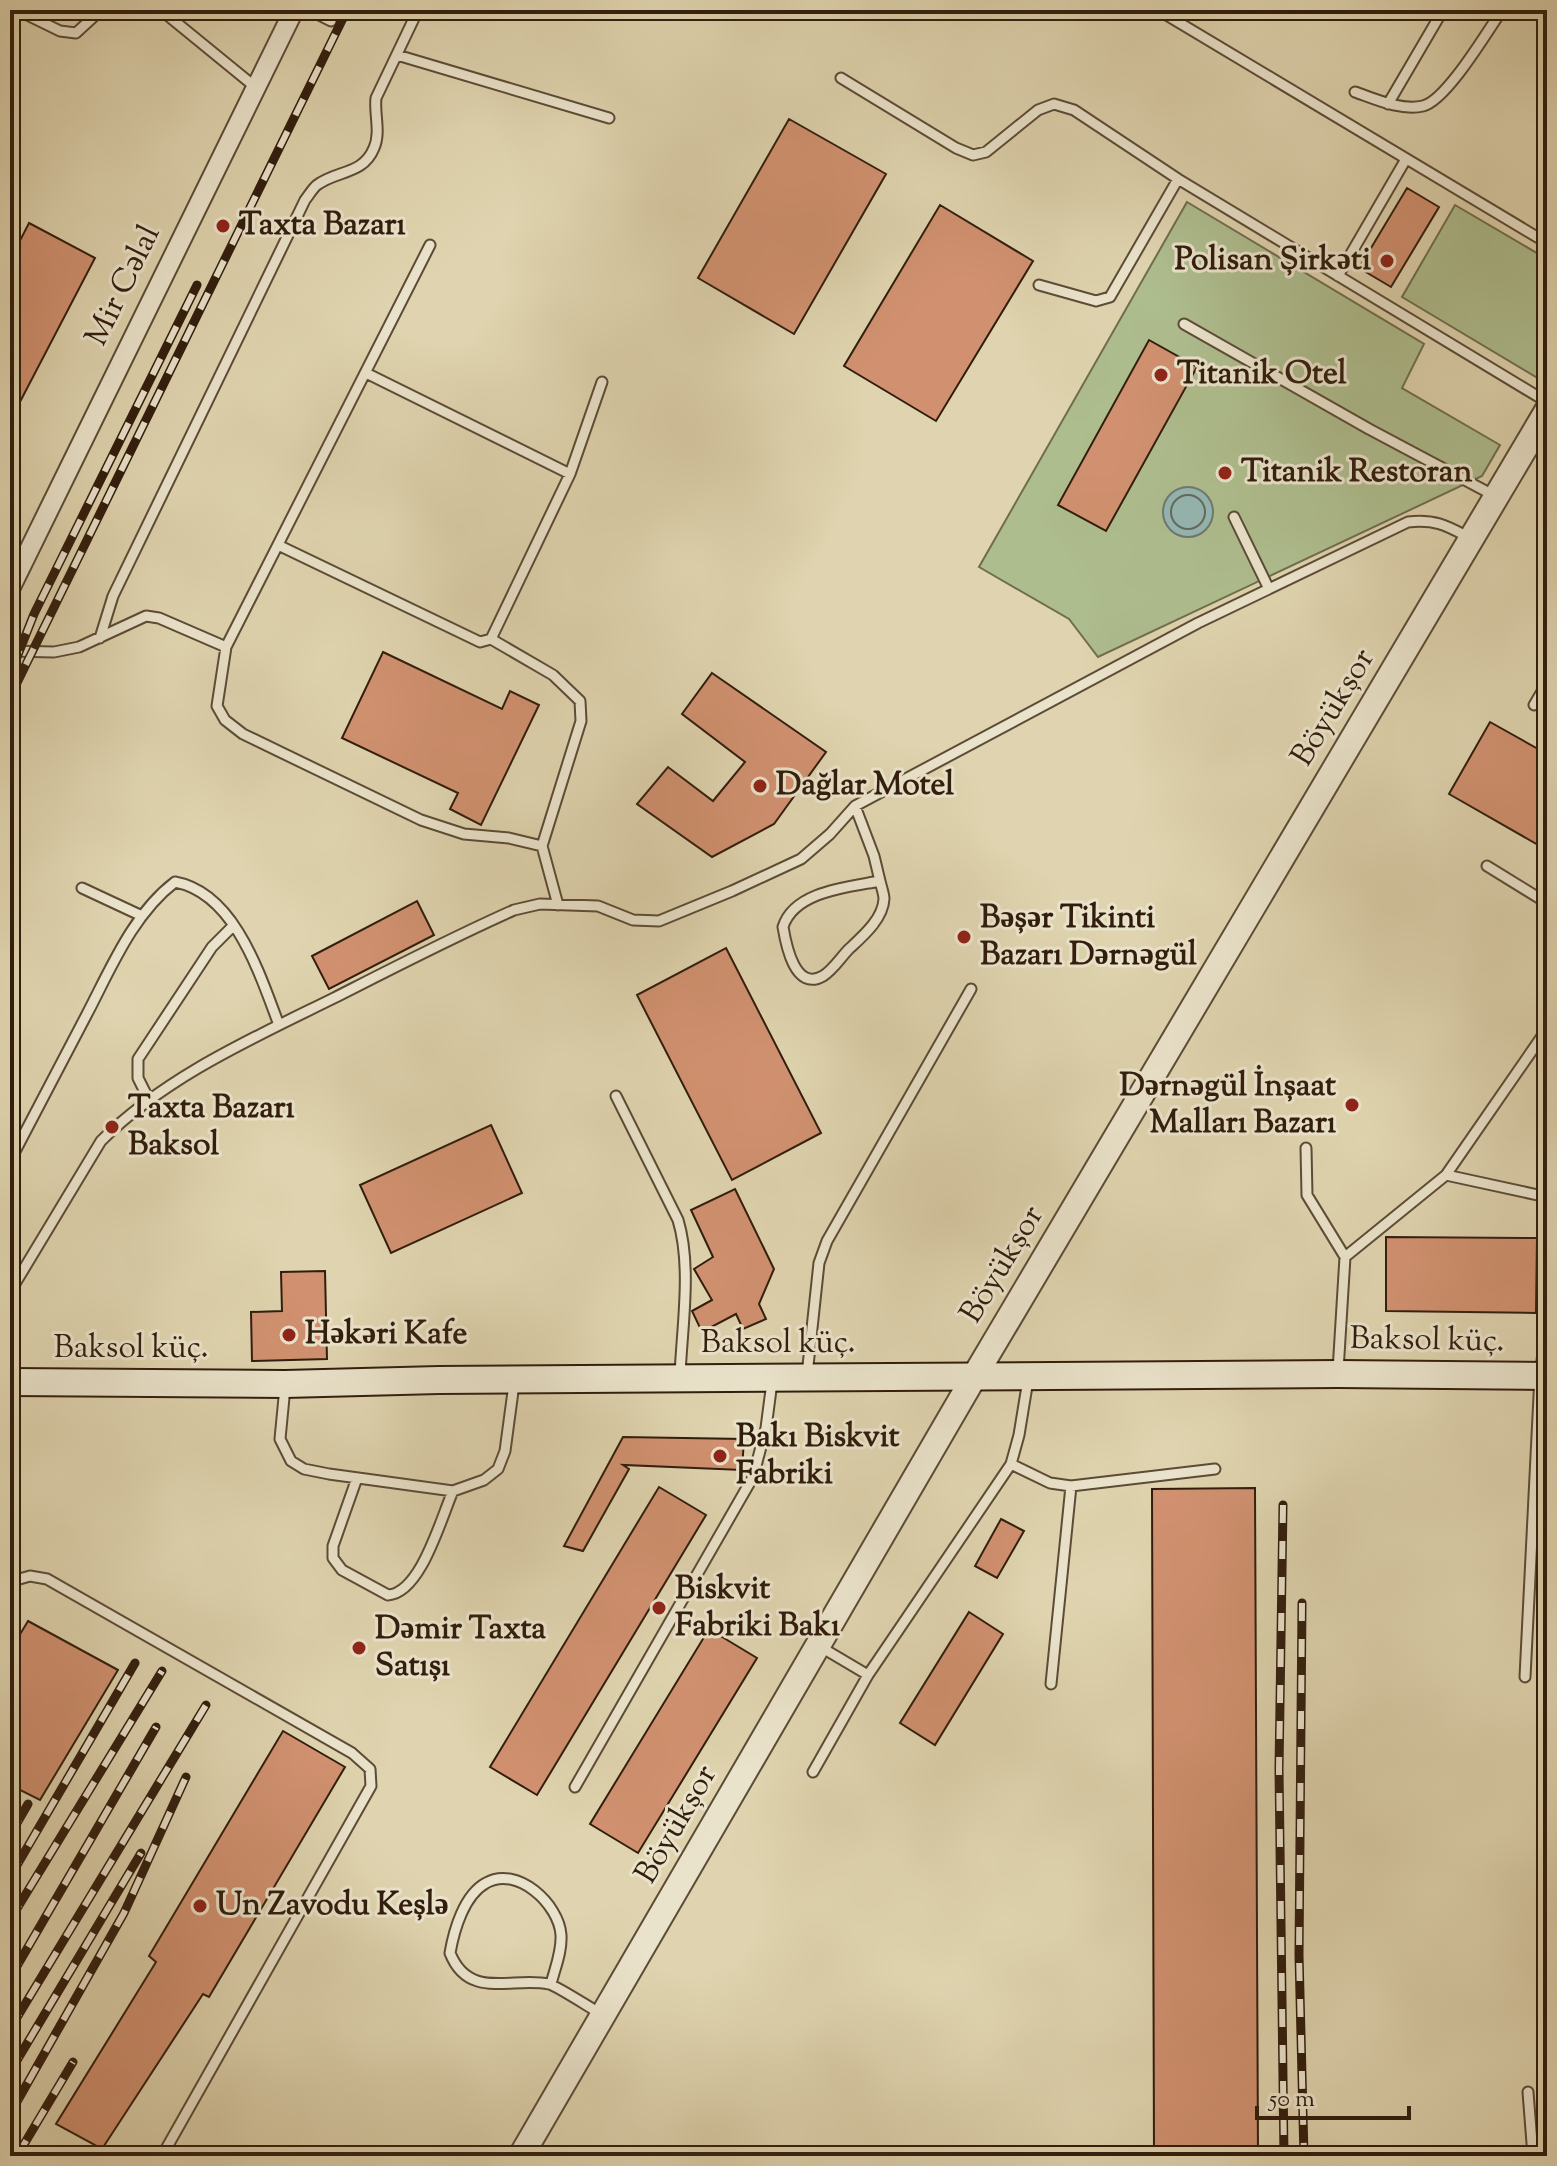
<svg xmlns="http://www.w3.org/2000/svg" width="1557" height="2166" viewBox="0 0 1557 2166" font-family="'Sorts Mill Goudy',serif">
  <rect width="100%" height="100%" fill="#dfd4af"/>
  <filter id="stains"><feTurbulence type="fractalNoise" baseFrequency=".0025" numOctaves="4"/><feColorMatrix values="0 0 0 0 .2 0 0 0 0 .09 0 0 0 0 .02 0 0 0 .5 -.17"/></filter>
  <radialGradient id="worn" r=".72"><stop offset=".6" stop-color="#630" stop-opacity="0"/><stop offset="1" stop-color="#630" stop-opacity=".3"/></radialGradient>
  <path fill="#aebd8e" stroke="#706d4e" stroke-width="2" d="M1187 202 1424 344 1402 388 1500 445 1482 476 1098 657 1069 619 979 567Z
    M1455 205 1547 259V369L1541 380 1402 297Z"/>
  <path fill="#95b7b3" stroke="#6d7971" stroke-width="2" d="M1163 512a25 25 0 1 1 50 0a25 25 0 1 1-50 0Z"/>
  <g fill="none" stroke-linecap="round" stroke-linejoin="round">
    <path stroke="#636a60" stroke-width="2" d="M1171 512a17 17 0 1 1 34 0a17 17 0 1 1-34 0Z"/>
  </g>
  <path fill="#d19170" stroke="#311d0d" stroke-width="2" d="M789 119 886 174 794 334 698 278Z
    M1407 188 1439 207 1391 287 1359 268Z
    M940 205 1033 261 936 421 844 366Z
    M29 223 95 258 10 421V260Z
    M1149 340 1197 367 1106 531 1058 505Z
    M383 652 502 709 510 691 539 705 481 825 450 809 458 793 342 738Z
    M712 673 826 752 774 824 712 857 637 804 668 767 713 801 745 762 682 714Z
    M1490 722 1547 754V850L1449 794Z
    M417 901 434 935 329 989 312 956Z
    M726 948 821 1133 732 1180 637 995Z
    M491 1125 522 1193 391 1253 360 1185Z
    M735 1189 774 1269 759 1304 766 1319 743 1329 736 1314 702 1332 692 1311 712 1300 694 1269 713 1257 691 1210Z
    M1386 1237 1537 1238 1536 1313 1386 1311Z
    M325 1271 327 1359 252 1361 251 1312 282 1311 281 1272Z
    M623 1437 744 1439 742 1470 623 1465 629 1469 583 1551 564 1546Z
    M659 1487 706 1515 537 1795 490 1767Z
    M1255 1488 1258 2156H1154L1152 1489Z
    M1001 1519 1024 1531 997 1578 975 1566Z
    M969 1612 1003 1634 935 1745 900 1723Z
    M28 1621 118 1670 40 1800 10 1785V1651Z
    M709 1629 757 1658 638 1853 590 1824Z
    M283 1731 345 1767 209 1997 203 1994 102 2149 56 2124 156 1962 149 1956Z"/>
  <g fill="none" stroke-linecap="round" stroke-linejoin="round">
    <defs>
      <path id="service" d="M17 10 60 31 76 33 101 10
        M161 10 254 86
        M309 10 331 21
        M790 10 798 13 807 10
        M1158 10 1547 243
        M397 55 609 118
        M841 78 956 148 973 155 986 152 1038 110 1054 104 1074 110 1178 179 1547 402
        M1355 92C1375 99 1401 111 1423 106 1446 101 1487 32 1502 10
        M1388 104 1443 10
        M1338 276 1406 159
        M1039 285 1096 301 1110 297 1178 179
        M1184 324 1369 429 1495 496
        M366 373 570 474
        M1234 517 1269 589
        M278 545 480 642 491 639 570 474 602 382
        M100 638 113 596 305 200C309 195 313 188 317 185 337 170 363 175 374 148 381 132 374 114 376 98L418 10
        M491 639 553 675 580 701 581 721 542 846
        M226 647 217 706 225 720 243 734 421 820 464 834 509 838 542 846 558 905
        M10 651 54 652 79 647 146 616 159 618 226 647 430 245
        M1534 705 1547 683
        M855 806 874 856 880 881C849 887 794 891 783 927 786 945 795 992 823 976 833 970 841 957 849 949 863 936 883 919 884 899 884 894 881 886 880 881
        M1487 866 1547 903
        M82 888 142 916
        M616 1096 678 1220C692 1266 682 1327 680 1375
        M149 1100 138 1078V1059L212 947 233 926
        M1306 1148 1307 1195 1345 1257 1446 1175 1547 1029
        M10 1161C36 1112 61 1063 87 1014 111 968 133 914 175 882 235 893 260 975 279 1025
        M1446 1175 1547 1197
        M10 1292 101 1141C165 1077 253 1038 334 998 393 968 453 937 514 910L540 904 598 906 633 920 659 921 732 891 801 859 830 834 855 806 1198 623 1408 522C1437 519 1447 526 1472 539
        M1338 1371 1345 1257
        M807 1375 819 1263 827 1241 971 989
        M285 1387 280 1439 291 1461 304 1469 329 1474 453 1491 484 1480 498 1469 505 1451 514 1384
        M1011 1464 1050 1483 1071 1486 1215 1469
        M357 1478 333 1546V1558L342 1570 388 1595C421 1593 441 1518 453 1491
        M10 1590 16 1580 30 1576 47 1579 352 1753 370 1769 371 1786 162 2156
        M819 1646 868 1675
        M1525 1677 1540 1376 1547 1322
        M1051 1684 1071 1486
        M813 1772 868 1675 1011 1464 1019 1435 1028 1380
        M575 1787 753 1477 766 1428 772 1382
        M551 1984C555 1968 562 1952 561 1935 559 1904 517 1865 486 1883 464 1895 454 1930 450 1953 469 2001 513 1976 549 1984 557 1986 592 2009 603 2015
        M1528 2092 1533 2156"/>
      <path id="minor" d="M10 589 294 10"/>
      <path id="tertiary" d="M521 2156 974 1377 1547 411"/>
      <path id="secondary" d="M10 1382 285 1384 439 1380 1338 1374 1547 1376"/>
    </defs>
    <use href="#service" stroke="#5c4b36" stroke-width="13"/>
    <use href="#minor" stroke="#5c4b36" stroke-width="22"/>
    <use href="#tertiary" stroke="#5c4b36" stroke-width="28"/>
    <use href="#secondary" stroke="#311d0d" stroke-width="30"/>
    <use href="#service" stroke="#eae3cb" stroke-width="9"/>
    <use href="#minor" stroke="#eae3cb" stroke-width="18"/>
    <use href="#tertiary" stroke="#eae3cb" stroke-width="24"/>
    <use href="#secondary" stroke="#eae3cb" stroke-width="26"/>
    <defs>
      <path id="rail" d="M13 667 34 614 197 285
        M10 697 347 10
        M1283 1505 1279 1769 1284 2156
        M1302 1603 1299 1955 1304 2156
        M10 1835 28 1804
        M10 1877 135 1663
        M10 1920 162 1671
        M10 1978 156 1727
        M10 2029 206 1705
        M10 2072 141 1853
        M10 2114 124 1913 186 1777
        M17 2156 73 2062"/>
    </defs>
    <use href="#rail" stroke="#311d0d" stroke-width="9"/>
    <use href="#rail" stroke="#eae3cb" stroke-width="6" stroke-dasharray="18" stroke-linecap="butt"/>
  </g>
  <g fill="#8f2418" stroke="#eae3cb" stroke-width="3">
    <circle cx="223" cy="226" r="8"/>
    <circle cx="1387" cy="261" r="8"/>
    <circle cx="1161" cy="375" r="8"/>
    <circle cx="1225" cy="473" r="8"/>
    <circle cx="760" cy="786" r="8"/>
    <circle cx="964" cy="937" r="8"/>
    <circle cx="1352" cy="1105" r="8"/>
    <circle cx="112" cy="1127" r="8"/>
    <circle cx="289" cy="1335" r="8"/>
    <circle cx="720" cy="1456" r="8"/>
    <circle cx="659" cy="1608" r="8"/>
    <circle cx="359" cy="1648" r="8"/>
    <circle cx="200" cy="1906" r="8"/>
  </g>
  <g text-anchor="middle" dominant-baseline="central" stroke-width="6" stroke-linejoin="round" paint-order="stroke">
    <g font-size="32" font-weight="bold" fill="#311d0d" stroke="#eae3cb" text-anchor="start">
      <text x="239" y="226">Taxta Bazarı</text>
      <text x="1371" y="261" text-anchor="end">Polisan Şirkəti</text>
      <text x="1177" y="375">Titanik Otel</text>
      <text x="1241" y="473">Titanik Restoran</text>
      <text x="776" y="786">Dağlar Motel</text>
      <text x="980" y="919">Bəşər Tikinti<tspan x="980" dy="37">Bazarı Dərnəgül</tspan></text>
      <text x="1336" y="1087" text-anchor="end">Dərnəgül İnşaat<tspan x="1336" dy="37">Malları Bazarı</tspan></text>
      <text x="128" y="1109">Taxta Bazarı<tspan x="128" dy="37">Baksol</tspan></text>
      <text x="305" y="1335">Həkəri Kafe</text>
      <text x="736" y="1438">Bakı Biskvit<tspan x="736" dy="37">Fabriki</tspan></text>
      <text x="675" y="1590">Biskvit<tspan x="675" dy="37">Fabriki Bakı</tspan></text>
      <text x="375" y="1630">Dəmir Taxta<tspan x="375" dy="37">Satışı</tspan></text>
      <text x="216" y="1906">Un Zavodu Keşlə</text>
    </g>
    <g font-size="32" fill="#311d0d" stroke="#eae3cb">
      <text transform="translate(124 286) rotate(-64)">Mir Cəlal</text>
      <text transform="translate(1334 708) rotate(-59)">Böyükşor</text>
      <text transform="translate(1003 1265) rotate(-59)">Böyükşor</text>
      <text transform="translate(1427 1341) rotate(1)">Baksol küç.</text>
      <text x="778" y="1344">Baksol küç.</text>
      <text x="131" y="1349">Baksol küç.</text>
      <text transform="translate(677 1825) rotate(-60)">Böyükşor</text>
    </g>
  </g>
  <rect width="1557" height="2166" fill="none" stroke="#dfd4af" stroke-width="40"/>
  <rect x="12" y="12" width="1533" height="2142" fill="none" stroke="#311d0d" stroke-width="4"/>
  <rect x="20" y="20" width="1517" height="2126" fill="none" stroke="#311d0d" stroke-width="2"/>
  <path d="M1257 2106v12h152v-12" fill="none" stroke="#311d0d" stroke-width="4"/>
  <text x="1269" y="2106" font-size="24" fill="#311d0d" stroke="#eae3cb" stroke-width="6" paint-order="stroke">50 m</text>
  <rect width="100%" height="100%" filter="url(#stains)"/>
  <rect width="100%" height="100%" fill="url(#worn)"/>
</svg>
